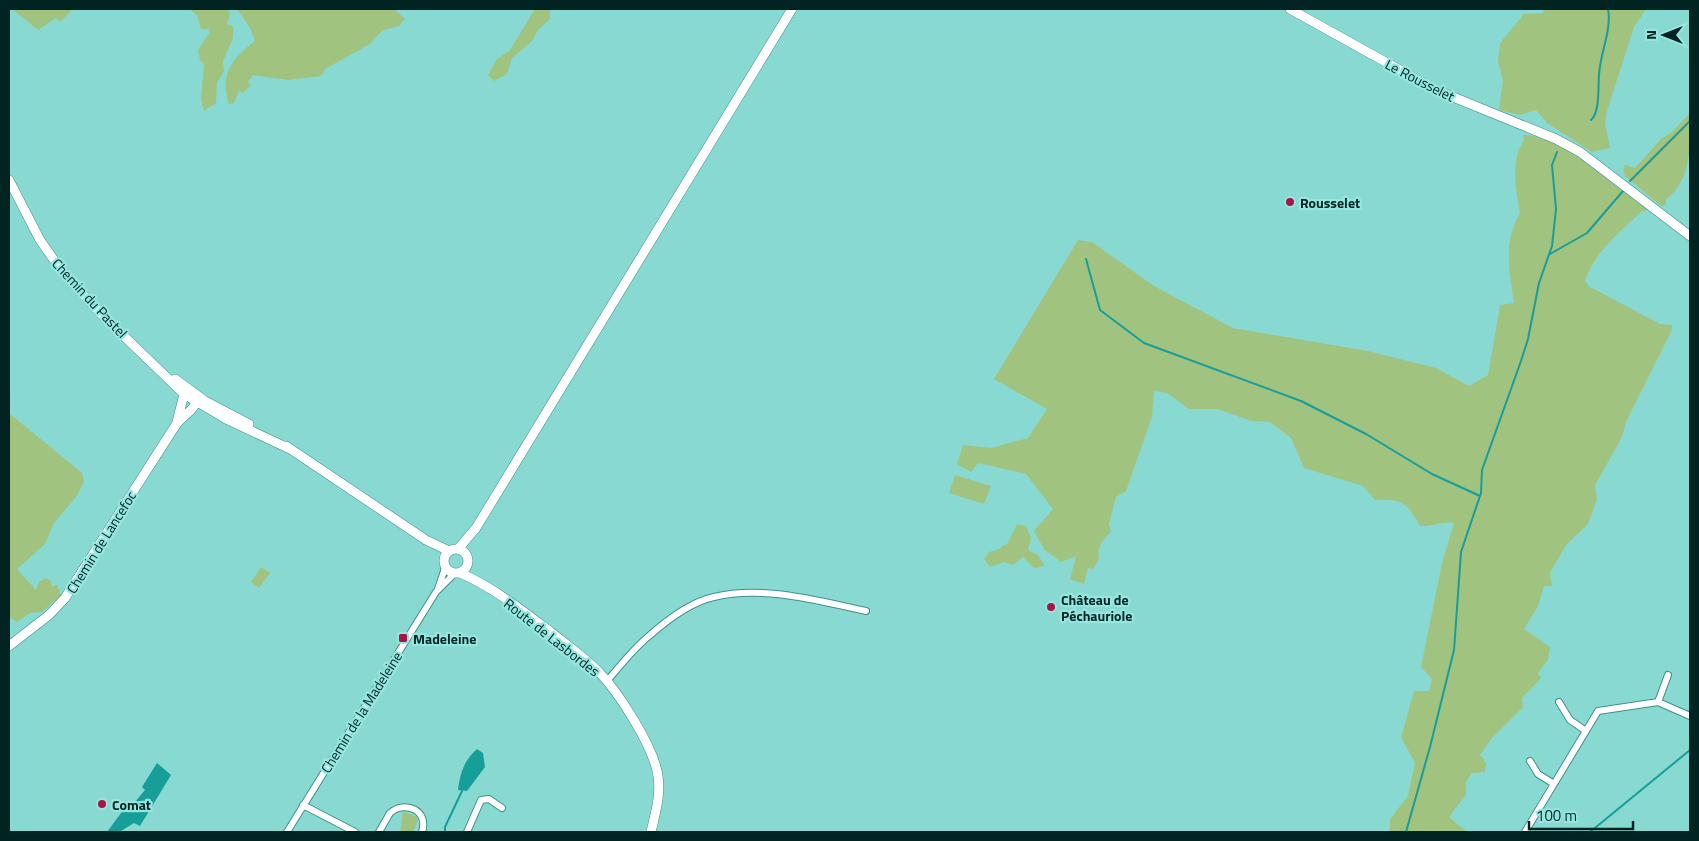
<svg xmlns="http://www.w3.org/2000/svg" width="1699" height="841" viewBox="0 0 1699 841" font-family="'Titillium Web',sans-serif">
  <rect width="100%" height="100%" fill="#89d9d3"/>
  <path fill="#a1c380" d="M12 9H73L60 22 56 18 38 30Z
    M189 9H228L230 15 227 24 233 26V38L223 61 224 71 217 83 216 103 204 111 201 100 204 64 200 60 198 50 209 33V29H201L197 15Z
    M237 9H394L405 19 399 26 383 30 370 44 325 69 321 76 288 80 253 75 248 82 251 85 243 93 239 91 234 103 229 104C219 75 232 58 255 41L250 28Z
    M535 9H550V19L538 30 532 41 512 58 507 74 494 81 488 75 497 59 510 50Z
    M1544 9H1646L1634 27 1607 111 1605 123 1610 148 1592 152 1547 123 1536 110 1520 115 1499 110 1503 81 1498 62 1500 43 1524 14 1543 13Z
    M1690 113C1690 142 1693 180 1666 199V205L1661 206 1625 176 1623 170 1625 165 1635 168 1661 139 1672 132Z
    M1523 135C1554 132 1624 189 1648 210L1642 211C1621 231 1594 252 1585 281L1590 287 1660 324 1672 325V330L1626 422 1622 437 1595 485 1597 499 1588 524 1566 545 1550 573 1552 586H1544L1538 606 1524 629 1550 647 1548 660 1538 673 1541 678 1522 698 1523 707 1492 738 1480 755 1486 763 1485 772 1472 773 1466 782V795L1449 817 1467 832H1390V819L1408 796 1415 763 1401 737 1414 691H1429L1432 679 1421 667 1442 563 1454 523C1441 521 1433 527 1420 526 1406 502 1403 499 1375 500L1363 486 1304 468 1291 438 1270 422 1251 421 1218 409H1189L1167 393 1154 391 1152 417 1126 491 1116 497 1109 524 1111 532C1103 539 1096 549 1099 559L1093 569 1088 568 1084 584 1070 579 1076 556 1061 562 1044 549 1034 531 1053 509 1026 474 978 463 971 472 957 464 963 445 991 448 1028 438 1047 409 994 379 1078 240 1092 242 1154 286 1233 328 1368 351 1436 368 1469 386 1488 375 1500 305 1514 303C1509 271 1503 242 1520 213 1516 192 1510 159 1524 140Z
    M9 413 82 473 84 482 76 497 54 523 45 544 17 569 36 590 39 582 46 578 51 581 52 586 57 585 61 595 42 612 30 613 17 622 9 617Z
    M955 475 991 486 984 504 949 493Z
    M1017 524 1026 526 1031 538 1028 550 1038 555 1045 566 1034 568 1023 557 1013 565 1004 562 990 567 984 559 989 552 1000 549 1002 546 1007 544Z
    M261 567 270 573 259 588 251 582Z
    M403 811 419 818 413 832H400Z"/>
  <path fill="#179e98" d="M477 749 483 753 485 767 467 791 458 790C460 774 464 760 477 749Z
    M157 763 171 775 140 826 134 823 121 831 123 832H107L130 801 134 803 145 790 142 787Z"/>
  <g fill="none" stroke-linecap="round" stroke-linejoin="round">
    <path stroke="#179e98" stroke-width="2" d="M1591 120C1600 113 1598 86 1599 75 1600 53 1612 30 1608 9
      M1630 181 1690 121
      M1550 254 1587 233 1623 191
      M1086 259 1100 310 1144 343 1301 401 1366 434 1432 474 1480 496
      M445 832V827L462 791
      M1406 832 1430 747 1454 650 1461 552 1481 493 1482 470 1521 361 1528 339 1539 283 1552 246 1556 209 1552 165 1557 152
      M1590 832 1690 750"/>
    <defs>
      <path id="street" d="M438 589 445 568
        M607 681C620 666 633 649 649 636 667 620 690 602 714 597 763 585 818 601 866 611
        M1559 702 1570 720 1586 731
        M1658 702 1668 675
        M1530 761 1538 774 1554 784
        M303 805 355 832
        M287 832 436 592 454 574
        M379 832 390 813C405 800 429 810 422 832
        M467 832 481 800 489 799 502 808
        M1525 832 1598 711 1658 702 1690 716"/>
      <path id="secondary" d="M1290 9 1436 90 1556 139 1580 152 1690 236
        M9 180 40 240 61 270 99 312 184 394 226 419 290 449
        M175 379 205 401 249 424
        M177 422 184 394 188 390
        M286 446 426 540 449 551
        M444 561a12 12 0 1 1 24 0a12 12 0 1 1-24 0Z
        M458 549 476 528 792 9
        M460 573C493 587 523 611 552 633 568 646 584 657 599 672 619 693 654 747 658 776 661 795 655 814 651 832
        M9 646 49 615 65 598 177 423 192 409 199 399"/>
    </defs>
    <use href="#street" stroke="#3f908b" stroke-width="8"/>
    <use href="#secondary" stroke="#3f908b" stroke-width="10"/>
    <use href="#street" stroke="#fff" stroke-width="6"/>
    <use href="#secondary" stroke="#fff" stroke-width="9"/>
  </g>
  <g fill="#a91445" stroke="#96e6e0" stroke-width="2">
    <circle cx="1290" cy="202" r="5"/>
    <circle cx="1051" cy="607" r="5"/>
    <rect x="398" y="633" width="10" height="10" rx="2.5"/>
    <circle cx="102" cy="804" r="5"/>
  </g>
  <g text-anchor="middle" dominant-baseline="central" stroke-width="4.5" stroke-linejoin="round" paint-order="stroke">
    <g font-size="14" fill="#012422" stroke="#96e6e0">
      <text transform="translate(1420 80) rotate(27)">Le Rousselet</text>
      <text transform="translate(90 298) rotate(47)">Chemin du Pastel</text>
      <text transform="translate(101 542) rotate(-58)">Chemin de Lancefoc</text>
      <text transform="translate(552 637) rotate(38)">Route de Lasbordes</text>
      <text transform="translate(361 712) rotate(-58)">Chemin de la Madeleine</text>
    </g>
    <g font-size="14" font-weight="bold" fill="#012422" stroke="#96e6e0" text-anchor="start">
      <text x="1300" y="202">Rousselet</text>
      <text x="1061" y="599">Château de<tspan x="1061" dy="16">Péchauriole</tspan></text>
      <text x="413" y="638">Madeleine</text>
      <text x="112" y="804">Comat</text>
    </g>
  </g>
  <rect width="1699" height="841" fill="none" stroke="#012422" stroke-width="20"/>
  <g transform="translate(1664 35) rotate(270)" stroke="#96e6e0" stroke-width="4" paint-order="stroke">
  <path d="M0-4L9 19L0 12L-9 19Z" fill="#012422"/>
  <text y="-8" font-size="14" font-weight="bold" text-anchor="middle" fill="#012422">N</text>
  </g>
  <path d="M1529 821v8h104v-8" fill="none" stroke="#012422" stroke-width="2.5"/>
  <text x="1536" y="821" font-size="15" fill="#012422" stroke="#96e6e0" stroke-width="4" paint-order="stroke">100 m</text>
</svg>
